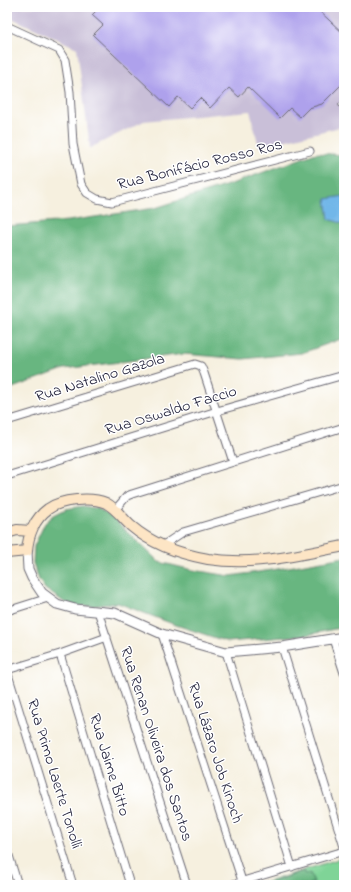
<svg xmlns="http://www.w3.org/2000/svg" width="351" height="892" viewBox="0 0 351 892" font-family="'Indie Flower',sans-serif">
  <rect width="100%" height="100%" fill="#fff"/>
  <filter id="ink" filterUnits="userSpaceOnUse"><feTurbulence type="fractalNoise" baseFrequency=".025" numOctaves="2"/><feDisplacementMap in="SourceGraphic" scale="8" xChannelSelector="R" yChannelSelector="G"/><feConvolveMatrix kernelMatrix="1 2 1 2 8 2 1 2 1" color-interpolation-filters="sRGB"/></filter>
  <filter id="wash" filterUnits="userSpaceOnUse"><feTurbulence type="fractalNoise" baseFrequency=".012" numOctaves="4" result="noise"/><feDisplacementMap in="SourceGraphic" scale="16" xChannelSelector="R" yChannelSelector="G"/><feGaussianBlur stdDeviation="0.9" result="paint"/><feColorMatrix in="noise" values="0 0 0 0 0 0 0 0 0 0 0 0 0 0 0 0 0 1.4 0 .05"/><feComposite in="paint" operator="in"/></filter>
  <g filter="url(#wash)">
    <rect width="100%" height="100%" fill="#f6f0df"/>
    <path fill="#c9bfd8" d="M7 7H344V126L259 147 250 111 144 121 90 148 77 48 7 16Z"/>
    <path fill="#7fd497" stroke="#507b69" d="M344 857V885H308L314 882 309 873 305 875 303 871 265 885H258Z"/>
    <path fill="#67b680" stroke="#446c5e" d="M316 153 344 155V338L302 353 243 359 184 354 64 369 7 390V226L68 221 155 208 231 184Z
      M83 506 99 509 114 519 159 562 193 570 230 576 272 570 344 557V627L307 635 228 642 173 624 118 603 92 606H76L64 602 45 589 39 580 33 563 34 546 45 523 54 515 66 509Z
      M303 871 305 875 310 873 314 882 308 885H265Z"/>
    <path fill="#72b7e9" stroke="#4a6c92" d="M344 196V224L329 219 326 199Z"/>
    <g id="blocks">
      <path fill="#aea1ec" d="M100 7H315L344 34V82L322 104 309 108 300 117 290 108 280 118 248 87 239 97 229 88 210 108 200 98 190 108 178 97 169 107 93 35 103 25 92 15Z"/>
    </g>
  </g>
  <g filter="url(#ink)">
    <use href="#blocks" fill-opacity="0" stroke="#6c6a74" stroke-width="1"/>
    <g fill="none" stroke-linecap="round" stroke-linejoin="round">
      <defs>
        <path id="service" d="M341 7 344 11
          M341 105 344 104"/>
        <path id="minor" d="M7 26 59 50 65 60 70 92 73 144 81 184 87 193 97 199 112 202 310 151
          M7 421 195 364 201 366 204 373 233 462
          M7 476 217 411 344 375
          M115 510 127 496 132 494 344 427
          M162 546 183 532 344 485
          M7 611 48 598
          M98 611 187 885
          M162 634 242 881
          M333 639 344 673
          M282 647 344 847
          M226 652 292 867
          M60 654 130 885
          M7 670 60 654 107 637
          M7 671 73 885
          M7 849 18 885
          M230 885 344 851"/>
        <path id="tertiary" d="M27 551 28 569 32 578 42 593 57 604 75 609 115 613 162 634 226 652 282 647 344 637"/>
        <path id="secondary" d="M7 533 17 530 31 531
          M7 553 27 551C28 536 34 519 48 509 61 499 92 497 106 503 116 508 123 519 131 526 153 545 180 554 208 559 255 566 299 555 344 546"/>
      </defs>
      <use href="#service" stroke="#6c6a74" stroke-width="5.5"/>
      <use href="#minor" stroke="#6c6a74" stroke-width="9"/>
      <use href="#tertiary" stroke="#6c6a74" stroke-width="11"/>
      <use href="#secondary" stroke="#6c6a74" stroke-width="12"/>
      <use href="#service" stroke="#fff" stroke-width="3.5"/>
      <use href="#minor" stroke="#fff" stroke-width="7"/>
      <use href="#tertiary" stroke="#fff" stroke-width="9"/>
      <use href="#secondary" stroke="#fde5c5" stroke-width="10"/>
    </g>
  </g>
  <g text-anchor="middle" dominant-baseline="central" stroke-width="3" stroke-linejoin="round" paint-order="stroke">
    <g font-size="16" fill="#22223b" stroke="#fff">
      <text transform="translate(200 165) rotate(-14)">Rua Bonifácio Rosso Ros</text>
      <text transform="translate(100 378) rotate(-17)">Rua Natalino Gazola</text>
      <text transform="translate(171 411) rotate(-17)">Rua Oswaldo Faccio</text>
      <text transform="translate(156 744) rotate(72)">Rua Renan Oliveira dos Santos</text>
      <text transform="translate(215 753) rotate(72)">Rua Lázaro Job Kinoch</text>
      <text transform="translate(109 765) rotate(73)">Rua Jaime Bitto</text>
      <text transform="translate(54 774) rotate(73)">Rua Primo Laerte Tonolli</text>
    </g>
  </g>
  <rect width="351" height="892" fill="none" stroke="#fff" stroke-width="24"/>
</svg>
